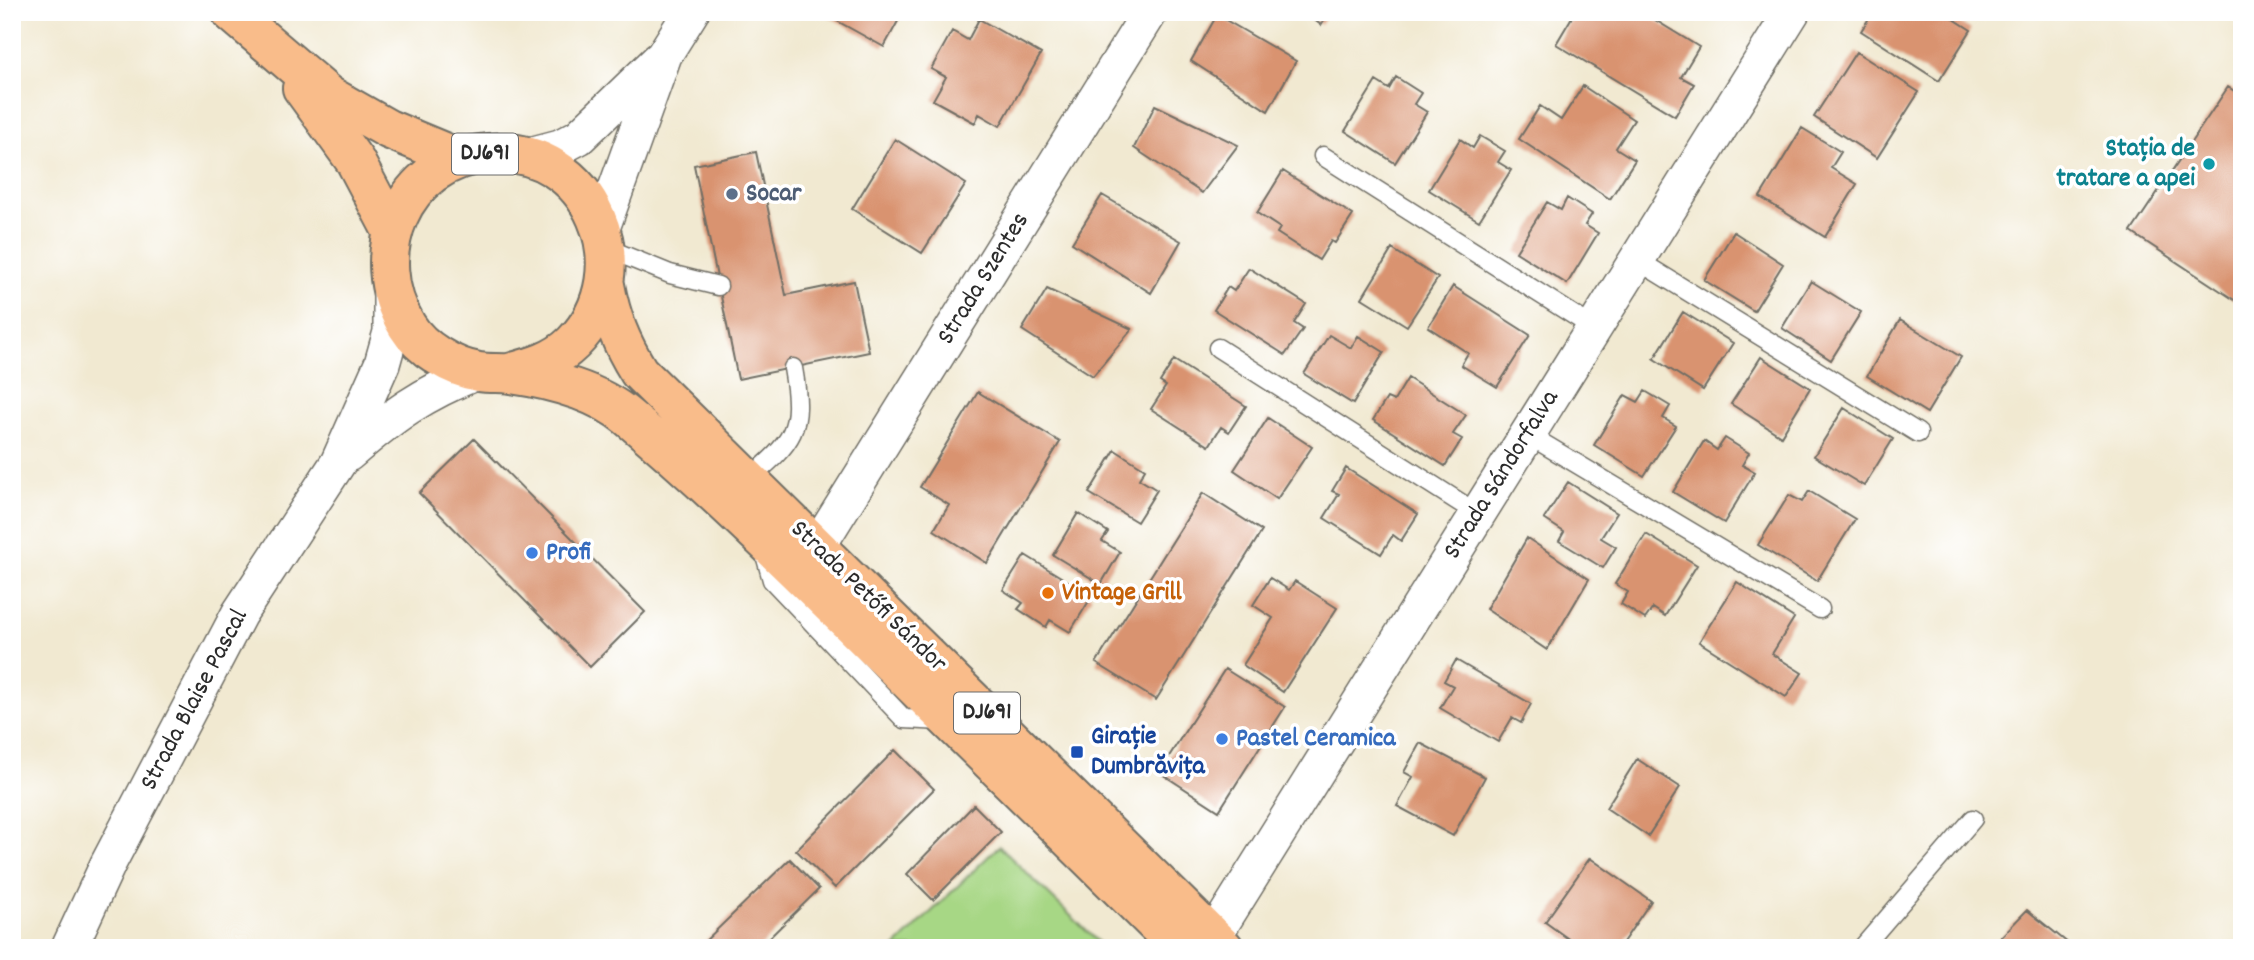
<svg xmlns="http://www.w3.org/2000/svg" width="2254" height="960" viewBox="0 0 2254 960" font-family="Dekko,sans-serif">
  <rect width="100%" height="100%" fill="#fff"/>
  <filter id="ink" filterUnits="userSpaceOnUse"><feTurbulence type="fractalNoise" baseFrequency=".0143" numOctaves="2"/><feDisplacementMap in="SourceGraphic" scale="14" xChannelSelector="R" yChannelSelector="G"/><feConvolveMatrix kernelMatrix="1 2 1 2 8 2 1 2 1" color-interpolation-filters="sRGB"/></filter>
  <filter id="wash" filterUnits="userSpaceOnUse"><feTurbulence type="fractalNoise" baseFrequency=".00686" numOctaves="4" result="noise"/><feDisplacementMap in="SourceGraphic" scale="28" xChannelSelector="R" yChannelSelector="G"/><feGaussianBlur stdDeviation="1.57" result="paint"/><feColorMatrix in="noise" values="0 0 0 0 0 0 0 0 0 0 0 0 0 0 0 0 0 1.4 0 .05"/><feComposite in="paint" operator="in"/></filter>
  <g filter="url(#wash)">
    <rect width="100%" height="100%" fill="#f1e9d1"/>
    <path fill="#a7d785" stroke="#698158" stroke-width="2" d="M999 846 1104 948H894Z"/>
    <g id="blocks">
      <path fill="#d9936f" d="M821 12H903L884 47Z
        M1304 12H1329L1321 25Z
        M1575 12H1642L1699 47 1681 77 1694 84 1675 116 1556 44Z
        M1873 12H1943L1971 30 1939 81 1861 31Z
        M1217 15 1296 61 1268 111 1191 61Z
        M979 19 1041 54 1000 126 979 114 975 123 933 100 946 77 931 69 952 31 968 40Z
        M1856 52 1919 92 1877 158 1814 117Z
        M1396 77 1421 93 1414 104 1427 112 1395 163 1345 131 1376 81 1389 89Z
        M1583 86 1634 120 1616 148 1635 160 1610 199 1519 139 1540 106 1561 120Z
        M2228 87 2242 96V305L2131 232Z
        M1155 105 1238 145 1202 193 1134 148Z
        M1802 128 1841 152 1831 168 1857 184 1825 237 1760 197Z
        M1480 136 1505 151 1498 162 1511 170 1479 221 1429 190 1460 139 1473 148Z
        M895 139 966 184 922 253 852 209Z
        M756 152 786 295 854 281 869 352 738 379 694 165Z
        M1283 171 1353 215 1335 243 1331 241 1319 260 1277 233 1280 228 1257 213Z
        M1102 195 1181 241 1151 293 1072 243Z
        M1567 198 1592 214 1585 225 1598 233 1567 284 1516 252 1547 202 1561 210Z
        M1734 232 1783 264 1754 311 1704 280Z
        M1392 249 1438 278 1407 326 1362 298Z
        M1249 268 1306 304 1294 323 1303 329 1285 355 1214 310 1228 287 1234 291Z
        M1811 281 1861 312 1831 360 1782 328Z
        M1453 286 1530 335 1497 387 1461 365 1468 353 1428 327Z
        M1047 289 1132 329 1093 376 1022 330Z
        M1683 312 1733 343 1703 390 1654 359Z
        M1900 320 1961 357 1927 413 1867 376Z
        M1329 335 1351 348 1358 336 1384 352 1353 404 1304 374Z
        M1761 357 1810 388 1781 436 1731 404Z
        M1174 360 1246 406 1229 432 1221 427 1209 446 1151 409 1166 386 1160 382Z
        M1408 378 1466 415 1453 434 1462 439 1445 466 1373 420 1387 398 1394 401Z
        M1645 391 1670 406 1663 418 1676 426 1644 476 1594 445 1625 395 1638 402Z
        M978 392 1060 442 987 563 934 530 949 505 920 487Z
        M1844 408 1893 439 1864 486 1814 456Z
        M1268 418 1312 447 1277 499 1234 470Z
        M1725 438 1749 453 1742 465 1755 472 1724 523 1673 492 1704 441 1717 450Z
        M474 439 645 612 590 667 419 493Z
        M1115 450 1145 469 1139 479 1157 490 1137 522 1089 493Z
        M1346 468 1418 514 1401 541 1393 535 1381 554 1324 518 1339 494 1332 491Z
        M1568 482 1617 513 1601 538 1616 547 1603 568 1559 541 1564 532 1544 519Z
        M1809 491 1855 519 1817 581 1758 545 1789 495 1802 502Z
        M1203 493 1262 531 1156 700 1096 663Z
        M1078 513 1108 532 1102 541 1120 552 1101 584 1053 555Z
        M1646 534 1697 565 1665 616 1653 608 1645 619 1621 604 1628 592 1615 584Z
        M1527 538 1589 579 1547 650 1486 609Z
        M1025 555 1092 596 1070 632 1050 620 1046 627 1018 609 1023 603 1003 590Z
        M1270 578 1289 590 1295 581 1337 608 1283 692 1243 665 1273 618 1253 605Z
        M1737 582 1794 618 1772 654 1802 673 1786 697 1699 642Z
        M1456 660 1531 704 1521 723 1512 718 1498 742 1440 708 1453 686 1444 681Z
        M1225 669 1285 707 1219 811 1159 772Z
        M1420 743 1485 777 1453 836 1397 806 1413 777 1404 772Z
        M895 750 934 789 835 888 796 850Z
        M1637 759 1680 787 1648 836 1606 808Z
        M974 805 1001 832 933 900 907 874Z
        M1590 858 1651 901 1619 948H1581L1545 922Z
        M790 859 819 889 759 948H698Z
        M2027 910 2074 948H1990Z"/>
    </g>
  </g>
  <g filter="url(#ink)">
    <use href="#blocks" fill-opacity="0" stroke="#706e65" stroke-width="2"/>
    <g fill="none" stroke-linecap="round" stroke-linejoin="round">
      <defs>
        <path id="lane" d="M1323 156 1594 328
          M606 248 670 274 718 286
          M1637 260 1918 433
          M1218 348 1478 514
          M1527 434 1820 609
          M747 481C794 440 804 431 793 368
          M764 551 772 580 904 719 942 721
          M1862 948 1973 819"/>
        <path id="street" d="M526 156 560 147 579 137 659 60
          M602 228 664 55 691 12
          M348 454C393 415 422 394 477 372
          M818 546 1150 12
          M1213 937 1792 12
          M69 948 108 864 239 614 338 463 382 364 391 332V294"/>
        <path id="primary" d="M231 12 328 95 388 129 460 159
          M302 88 355 161 392 231
          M605 285C611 318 621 343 639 372L1224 948
          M509 373C532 367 555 361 573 343 644 271 592 144 488 153 401 161 364 256 407 326 421 349 453 368 479 372 490 374 501 372 511 374 552 380 597 391 629 418 716 491 797 572 879 652 979 750 1080 849 1180 948"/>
      </defs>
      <use href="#lane" stroke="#706e65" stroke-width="21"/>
      <use href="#street" stroke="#706e65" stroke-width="38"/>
      <use href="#primary" stroke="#706e65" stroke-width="42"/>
      <use href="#lane" stroke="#fff" stroke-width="18"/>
      <use href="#street" stroke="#fff" stroke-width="35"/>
      <use href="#primary" stroke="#f9bc8a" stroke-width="38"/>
    </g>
  </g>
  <circle fill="#0f9aa8" stroke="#fff" stroke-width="2.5" cx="2209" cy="164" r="7"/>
  <circle fill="#5c6f8a" stroke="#fff" stroke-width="2.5" cx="732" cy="194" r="7"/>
  <g fill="#3f7fe0" stroke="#fff" stroke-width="2.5">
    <circle cx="532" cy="553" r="7"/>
    <circle cx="1222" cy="739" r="7"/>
  </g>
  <circle fill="#e8710a" stroke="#fff" stroke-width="2.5" cx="1048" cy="593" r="7"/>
  <rect fill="#1a4fb4" stroke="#fff" stroke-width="2.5" x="1070" y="745" width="14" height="14" rx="3.5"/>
  <g text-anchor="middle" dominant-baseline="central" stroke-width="7" stroke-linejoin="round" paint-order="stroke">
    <g fill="#fff" stroke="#6b6b6b" stroke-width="2">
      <rect x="452" y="133.5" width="66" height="41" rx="5"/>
      <rect x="954" y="692.5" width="66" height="41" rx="5"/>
    </g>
    <g font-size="24" font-weight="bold" fill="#2b2b2b">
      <text x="485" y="154">DJ691</text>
      <text x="987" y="713">DJ691</text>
    </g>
    <g font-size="26" font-weight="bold" fill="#0d838f" stroke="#fff" text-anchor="end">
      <text x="2195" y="149">Stația de<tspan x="2195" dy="30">tratare a apei</tspan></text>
    </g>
    <g font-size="26" font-weight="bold" fill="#4e5e75" stroke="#fff" text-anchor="start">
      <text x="746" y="194">Socar</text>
    </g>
    <g font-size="26" fill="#2b2b2b" stroke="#fff">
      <text transform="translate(984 279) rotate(-58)">Strada Szentes</text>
      <text transform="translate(1502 475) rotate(-58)">Strada Sándorfalva</text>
      <text transform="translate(868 597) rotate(44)">Strada Petőfi Sándor</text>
      <text transform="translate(195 700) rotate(-62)">Strada Blaise Pascal</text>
    </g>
    <g font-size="26" font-weight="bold" fill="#366cbe" stroke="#fff" text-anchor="start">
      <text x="546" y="553">Profi</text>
      <text x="1236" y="739">Pastel Ceramica</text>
    </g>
    <g font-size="26" font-weight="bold" fill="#c56008" stroke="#fff" text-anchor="start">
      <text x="1062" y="593">Vintage Grill</text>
    </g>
    <g font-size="26" font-weight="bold" fill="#164399" stroke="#fff" text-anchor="start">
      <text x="1091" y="737">Girație<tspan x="1091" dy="30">Dumbrăvița</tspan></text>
    </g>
  </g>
  <rect width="2254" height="960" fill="none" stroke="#fff" stroke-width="42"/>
</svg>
